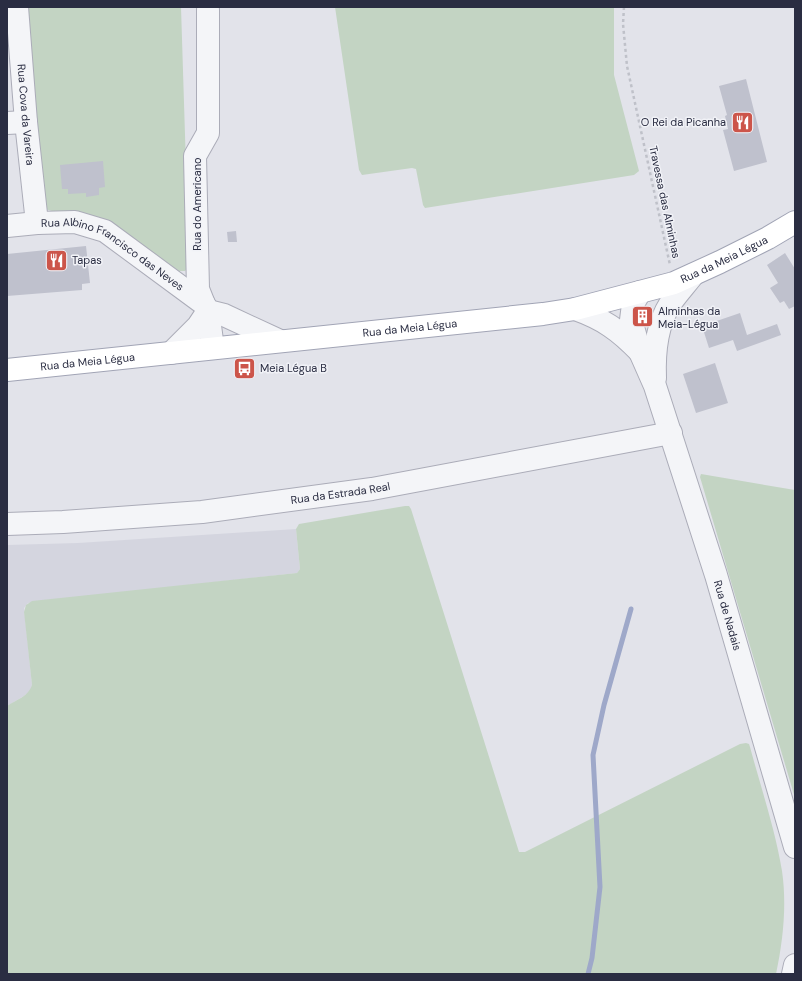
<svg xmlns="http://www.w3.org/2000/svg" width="802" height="981" viewBox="0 0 802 981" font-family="'DM Sans',sans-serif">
  <rect width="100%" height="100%" fill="#e2e3ea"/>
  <path fill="#d4d5df" d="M296 529 300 569 297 573 28 603 24 608 32 685 31 690 24 696 7 706V545L78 543Z"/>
  <path fill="#c3d4c3" d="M25 7H181L189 263 187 269 185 271H179L109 221 90 215 52 211 45 209Z
    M335 7H614V75L639 171 634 175 425 208 423 205 416 169 412 168 362 175 359 170Z
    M701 474 795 490V798L700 477Z
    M405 506H409L411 509 519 852H525L740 744 746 743 749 744 750 747C761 788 775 829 782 871 787 905 783 941 776 974H7V706C16 700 29 696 32 685L24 612 26 605 32 601 297 573 300 569 296 529 299 524Z"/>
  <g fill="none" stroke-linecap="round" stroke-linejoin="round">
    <path stroke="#9ea8c9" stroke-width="5" d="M588 974 592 958 600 887 593 755 604 705 631 609"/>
  </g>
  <path fill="#bfc1cd" d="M746 79 767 162 734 171 723 130 728 129 725 116 727 115 719 86Z
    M103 161 105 187 99 188V195L86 197V193L68 194V189H62L60 165Z
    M236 231 237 242H228L227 232Z
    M86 246 90 283 82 284V290L7 296V254Z
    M785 253 795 269V306L789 309 784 301 780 303 770 288 778 283 767 265Z
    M740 313 747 335 777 324 781 335 737 351 733 340 709 348 702 326Z
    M715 363 728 403 696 413 683 374Z"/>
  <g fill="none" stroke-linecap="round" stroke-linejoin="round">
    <defs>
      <g id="minor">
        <path id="s1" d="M17 7 26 122 37 223"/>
        <path d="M7 123 26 122"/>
        <path id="s2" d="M7 226 37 223 75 222 105 231 204 304 208 311 213 348"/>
        <path id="s3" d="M640 292 633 304 631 320 640 352 655 386 716 575 795 847"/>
        <path d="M204 304 198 289 195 156 208 133V10"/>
        <path d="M575 309C603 319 619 330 640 352"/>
        <path d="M208 311 224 315 280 341"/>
        <path d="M171 353 198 326 208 311"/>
        <path d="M655 378C654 353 656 326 670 304 677 294 686 284 693 275"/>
        <path id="s4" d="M7 524 63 522 202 512 372 489 671 433"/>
        <path d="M793 974 795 965"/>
      </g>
      <g id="major">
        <path id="s5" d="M7 370 543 314 575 309 674 283 720 262 768 238 795 222"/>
      </g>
    </defs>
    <use href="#minor" stroke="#abacb8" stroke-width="24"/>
    <use href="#major" stroke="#a1a4b5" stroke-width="24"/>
    <path stroke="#bfc1c9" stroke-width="2.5" stroke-dasharray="3 3" stroke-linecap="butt" d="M624 7 623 24 627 66 670 265"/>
    <use href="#minor" stroke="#f4f5f8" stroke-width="22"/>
    <use href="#major" stroke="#fff" stroke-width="22"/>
  </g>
  <defs>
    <symbol id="restaurant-square" viewBox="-11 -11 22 22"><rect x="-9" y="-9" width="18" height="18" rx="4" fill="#cc554a" stroke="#f1f2f7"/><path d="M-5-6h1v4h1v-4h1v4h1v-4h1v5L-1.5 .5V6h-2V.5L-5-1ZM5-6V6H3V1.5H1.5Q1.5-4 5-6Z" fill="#fff"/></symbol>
    <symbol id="building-square" viewBox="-11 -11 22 22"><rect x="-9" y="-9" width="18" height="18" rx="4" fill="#cc554a" stroke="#f1f2f7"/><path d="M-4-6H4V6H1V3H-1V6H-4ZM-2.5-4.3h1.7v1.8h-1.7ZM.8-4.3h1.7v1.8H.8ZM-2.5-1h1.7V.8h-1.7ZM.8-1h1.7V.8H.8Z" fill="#fff"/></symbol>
    <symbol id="bus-square" viewBox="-11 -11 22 22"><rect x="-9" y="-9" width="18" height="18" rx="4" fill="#cc554a" stroke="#f1f2f7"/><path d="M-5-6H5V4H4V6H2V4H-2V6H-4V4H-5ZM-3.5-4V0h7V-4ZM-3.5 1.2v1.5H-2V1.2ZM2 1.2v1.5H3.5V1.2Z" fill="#fff"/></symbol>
  </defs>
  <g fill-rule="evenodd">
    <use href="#restaurant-square" x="730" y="110" width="25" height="25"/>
    <use href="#restaurant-square" x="44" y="248" width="25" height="25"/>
    <use href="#building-square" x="630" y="304" width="25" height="25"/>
    <use href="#bus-square" x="232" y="356" width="25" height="25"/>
  </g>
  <g text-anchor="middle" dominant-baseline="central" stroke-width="3" stroke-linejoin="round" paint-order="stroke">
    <g font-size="11" fill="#2a2d42" stroke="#f1f2f7">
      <text stroke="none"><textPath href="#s1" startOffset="108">Rua Cova da Vareira</textPath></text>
      <text transform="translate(665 202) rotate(78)">Travessa das Alminhas</text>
      <text transform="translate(197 204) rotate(-90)">Rua do Americano</text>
      <text stroke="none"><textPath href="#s2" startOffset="115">Rua Albino Francisco das Neves</textPath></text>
      <text stroke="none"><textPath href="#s5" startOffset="729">Rua da Meia Légua</textPath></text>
      <text stroke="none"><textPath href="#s5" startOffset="405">Rua da Meia Légua</textPath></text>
      <text stroke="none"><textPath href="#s5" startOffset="81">Rua da Meia Légua</textPath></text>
      <text stroke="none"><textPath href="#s4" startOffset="335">Rua da Estrada Real</textPath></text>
      <text stroke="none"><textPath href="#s3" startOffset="341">Rua de Nadais</textPath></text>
    </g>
    <g font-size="11" fill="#2a2d42" stroke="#f1f2f7" text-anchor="start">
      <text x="726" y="122" text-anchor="end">O Rei da Picanha</text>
      <text x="72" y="260">Tapas</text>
      <text x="658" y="311">Alminhas da<tspan x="658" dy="13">Meia-Légua</tspan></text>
      <text x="260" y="368">Meia Légua B</text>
    </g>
  </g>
  <rect width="802" height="981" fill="none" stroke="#2a2d42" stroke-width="16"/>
</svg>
